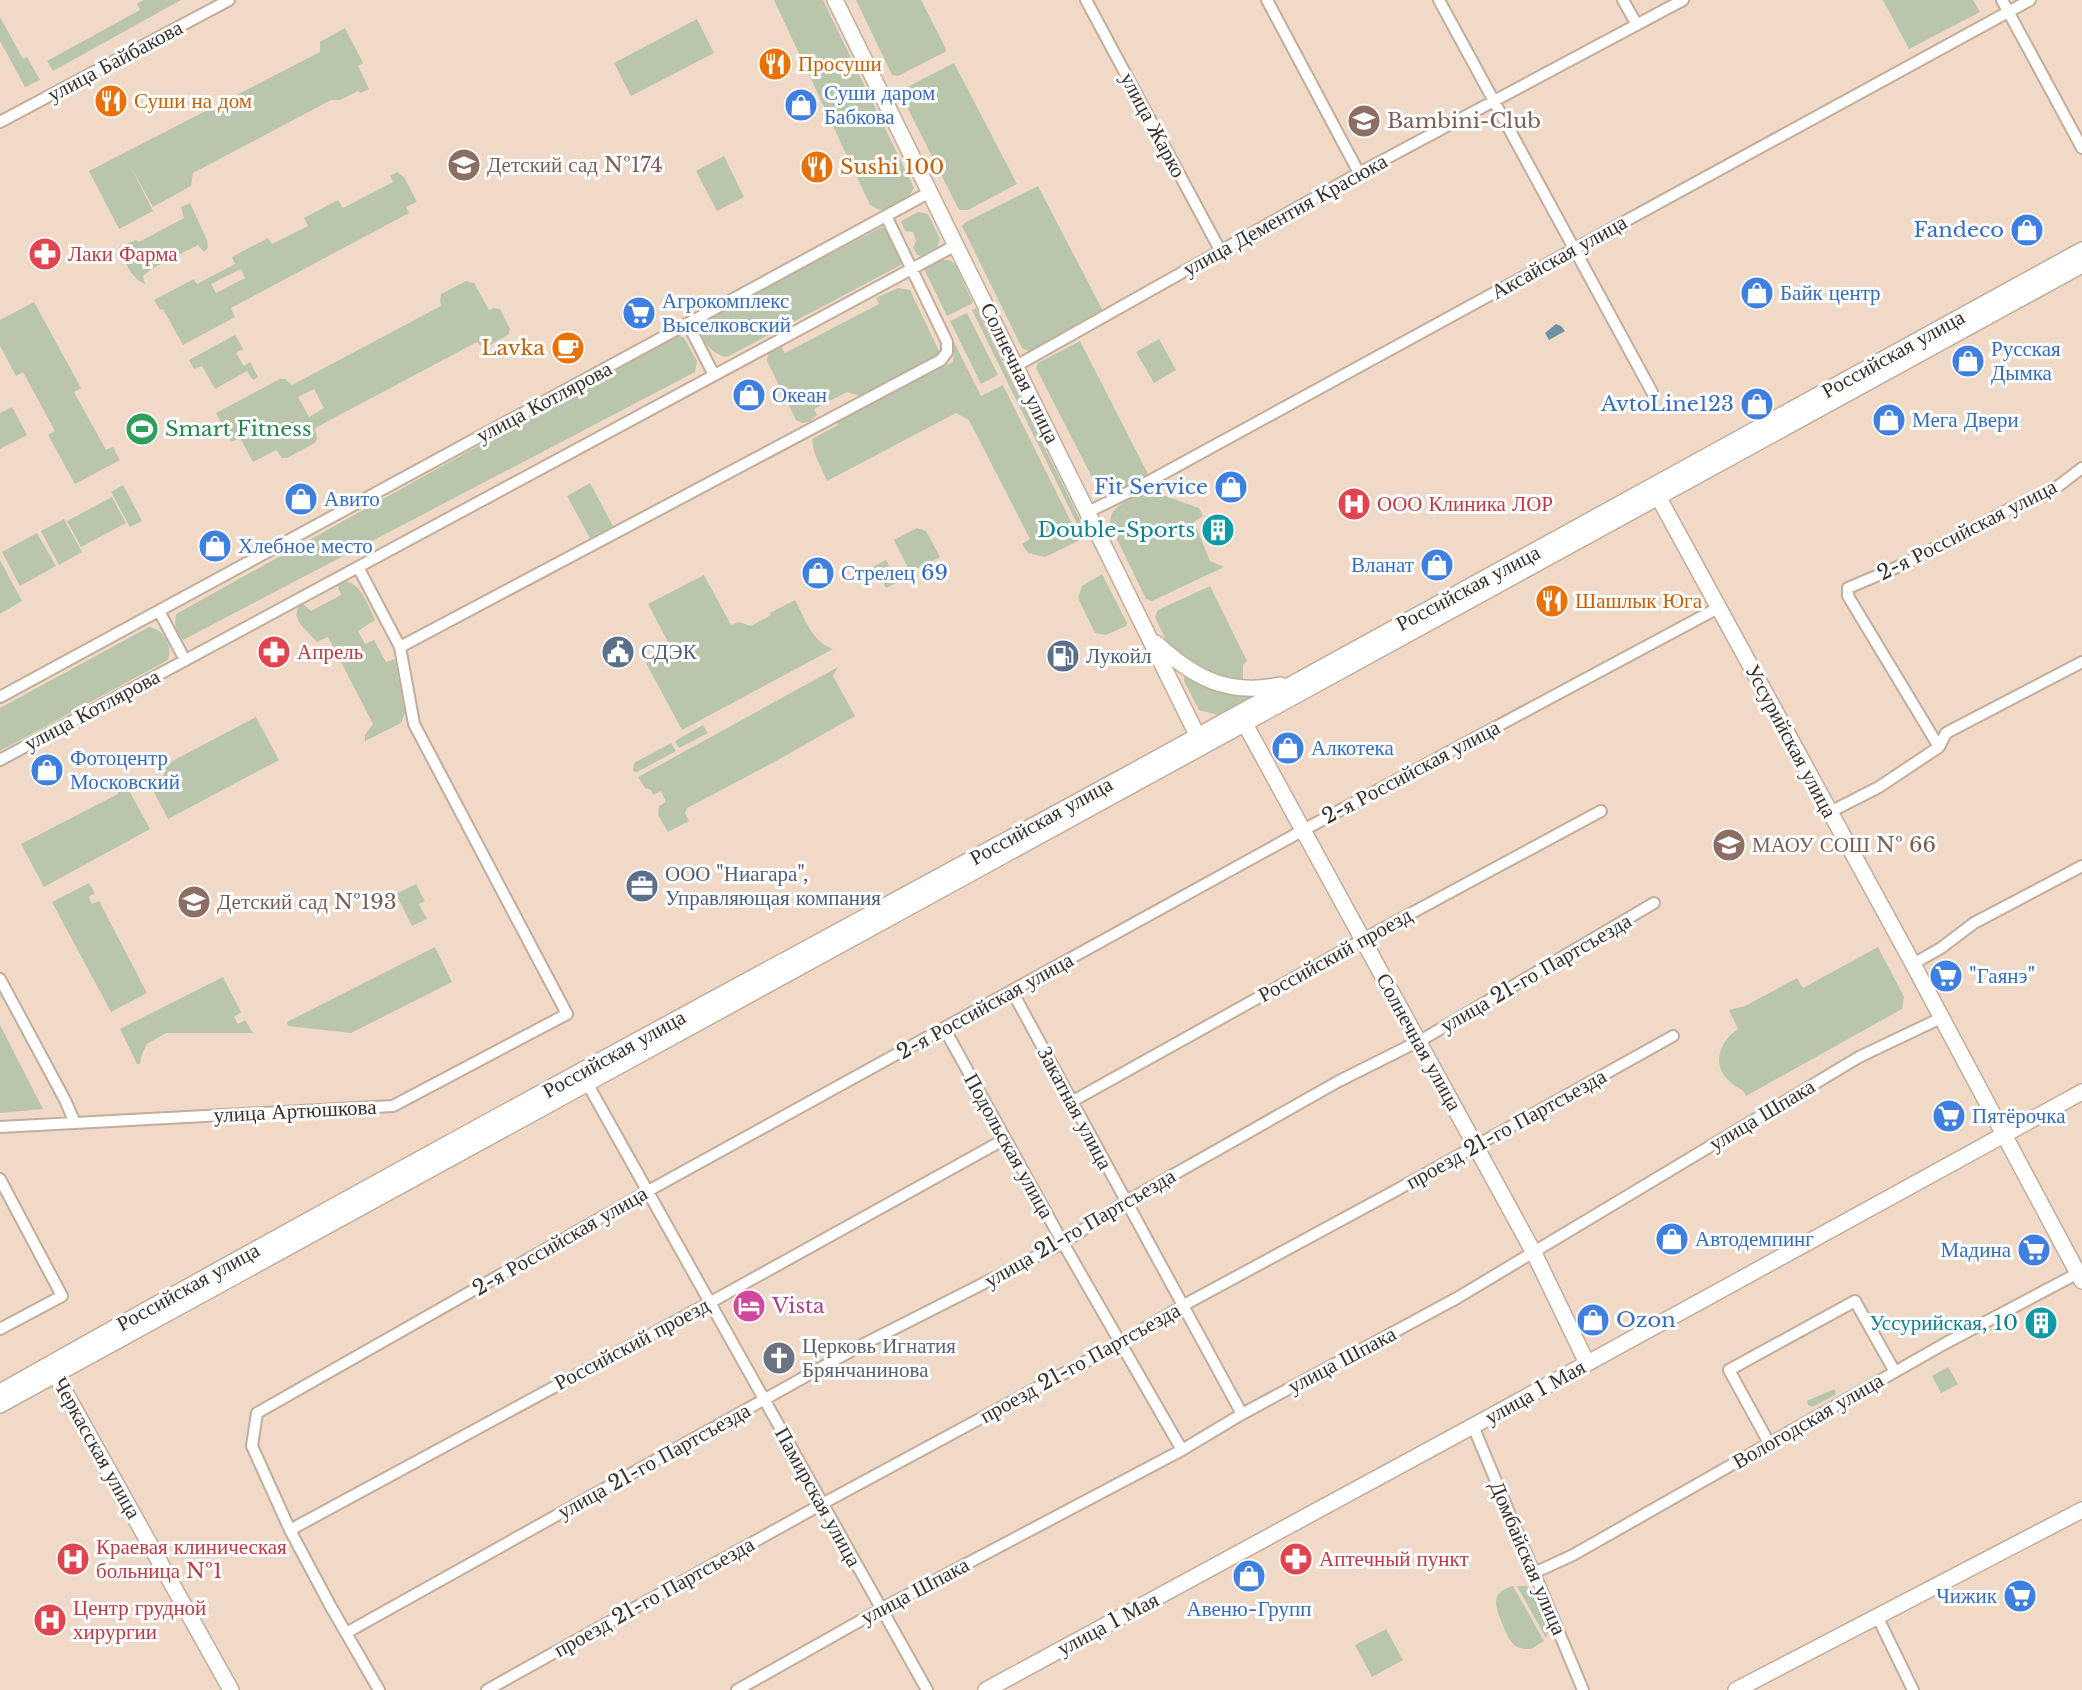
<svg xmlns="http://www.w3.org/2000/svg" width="2082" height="1690" viewBox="0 0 2082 1690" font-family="'Libre Baskerville',serif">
  <rect width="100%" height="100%" fill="#f0dac7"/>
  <path fill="#b9c6ac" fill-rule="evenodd" d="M143 0H181L53 71 47 61 140 10 137 4Z
    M774 0H823L914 188 908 198 887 209 880 210 870 205Z
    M856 0H921L946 49 945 52 898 76 892 75Z
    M1883 0H1973L1980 12 1909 49Z
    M0 17 23 59 27 57 40 80 25 87 0 41Z
    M697 19 714 53 631 96 614 63Z
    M345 28 363 63 358 66 369 89 361 93 358 91 340 100H331L193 173 191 186 153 207 131 167 153 211 119 229 89 171 320 52V42Z
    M954 63 1017 184 968 210H960L957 206 900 93 903 89Z
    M724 156 744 197 717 211 696 171Z
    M397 172 404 177 417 202 406 207 409 213 231 308 235 317 183 345 163 309 160 310 154 300 194 279 197 284 235 264 232 257 268 238 272 244 308 226 304 218 338 200 343 208 393 182 390 176ZM241 269 245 278 216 293 211 284Z
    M1038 186 1104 313 1029 351 1022 348 962 226 966 222Z
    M190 203 207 240 208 248 204 252 198 245 153 268 143 276 145 284C130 278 125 261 119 247L136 240 139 242 184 218 181 207Z
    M918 212 928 214 940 239 937 247 921 256 917 255 913 247 916 241 913 232 905 231 901 221Z
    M882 227 887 229 903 261 901 265 727 357C712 355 698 338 701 323L707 318Z
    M942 260H949L955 264 973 303 947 316 924 269Z
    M466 281 474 283 489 310 494 308 500 309 510 329 508 335 486 347 480 345 477 342 315 428 317 439 315 443 287 458H282L276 450 253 462 240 438 231 442 216 413 280 379H285L292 385 441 306 440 301 441 294ZM314 389 324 408 309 417 298 397Z
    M898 288 910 290 939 351 938 359 863 397 847 392 814 409 817 415 809 422 802 423 796 420 767 361 768 354 781 346 785 353 879 304 876 298Z
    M34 302 81 388 74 392 106 450 113 447 120 460 75 484 48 435 55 431 23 372 16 376 0 346V320Z
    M976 308 1087 534 1083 536 972 310Z
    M967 313 998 375 981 384 950 321Z
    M945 324 981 396 1003 385 1080 540 1045 557 1028 553 1022 544 1030 539 969 420 956 413 827 481 814 452 812 439 838 425 836 420 953 362 954 351 941 326Z
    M235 335 243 349 236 353 244 366 250 362 258 377 253 380 247 371 215 389 202 366 194 369 189 360Z
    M678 335 684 338 697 361 695 372 183 640C176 631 174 625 176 614Z
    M1159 339 1176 370 1154 383 1136 352Z
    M1080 341 1149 476C1133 485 1114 500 1097 487L1036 368 1038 363Z
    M12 407 27 435 0 449V413Z
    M590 483 613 526 590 538 567 496Z
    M123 485 142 521 130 527 111 492Z
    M1148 490 1199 508 1203 516 1194 522 1210 561 1224 567 1152 601 1146 599 1110 525C1108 505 1132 499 1148 490Z
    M112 497 126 523 81 547 67 521Z
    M64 519 82 552 59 565 41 531Z
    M917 528 926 531 940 557 910 572 894 540Z
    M37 533 56 566 20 586 2 552Z
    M0 560 22 601 0 614Z
    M886 560 898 582 886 588 874 566Z
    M1102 574 1127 623 1126 626 1106 635 1095 633 1078 598 1082 586Z
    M704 575 731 625 738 622 751 626 771 615 770 613 795 600C805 619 812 642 833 649L682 730 646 663C657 657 668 654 667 640L648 604Z
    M343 581C361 581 368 606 375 620L358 631 365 644 374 640 386 662 395 659 404 707 405 713 401 723 365 741V735L373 724 328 637 317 642 300 624 296 615 298 608 302 603 311 611 341 595 337 584Z
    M1210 586 1247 661 1243 665V681L1217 677 1168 645 1155 617 1158 610Z
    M149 627C164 629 173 646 168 660L0 751V708Z
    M838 667 833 676 855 716 778 760 687 808 685 813 689 821 668 832 658 815 659 806 666 802 661 791 653 795 651 790 645 788 638 777Z
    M1184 676H1187L1254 695 1251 699 1218 715 1199 710 1184 681Z
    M256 717 279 760 168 819 149 783 164 775 161 767Z
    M703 725 708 733 679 748 675 741Z
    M671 743 676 751 637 772 633 771 634 763Z
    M118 781 125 783 150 829 44 887 21 844 118 794Z
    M89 883 95 893 89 897 92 904 99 901 147 993 111 1012 52 902Z
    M416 884 425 901 419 904 427 919 412 926 396 894Z
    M435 947 452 982 351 1033 288 1026 287 1022Z
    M1878 947 1904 997 1902 1009 1746 1096C1743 1087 1735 1088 1729 1081 1711 1064 1720 1041 1738 1029L1729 1010 1745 1006 1797 978 1803 988Z
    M223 977 241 1012 234 1017 238 1024 245 1020 253 1033H166L147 1044 142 1054 140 1064H137L120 1029Z
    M0 1025 43 1109 0 1113Z
    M1948 1367 1958 1384 1941 1393 1932 1376Z
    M1834 1389 1836 1392 1835 1395 1813 1407 1808 1405 1807 1401Z
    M1513 1586 1544 1641 1531 1649C1527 1649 1522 1649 1517 1647 1511 1644 1507 1635 1504 1628 1497 1610 1487 1593 1513 1586Z
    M1517 1586H1526L1534 1592 1550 1625 1546 1638Z
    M1386 1629 1403 1660 1372 1677 1355 1645Z"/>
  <path fill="#6d93a2" d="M1556 324 1561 326 1565 331 1549 340 1545 333Z"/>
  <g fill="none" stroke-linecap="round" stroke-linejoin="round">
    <defs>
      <path id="street" d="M1086 0 1220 250
        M1267 0 1359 173
        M1439 0 1652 392
        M1623 0 1637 25
        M2002 0 2082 148
        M0 122 229 0
        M688 324 714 375
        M1016 366 1359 173 1683 0
        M1088 512 1135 489 2030 0
        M159 611 185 660
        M400 647 941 360 947 352V342L886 216
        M0 697 930 192
        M1939 747 1848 596V588L1902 565 2010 509 2057 487 2082 468
        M0 760 956 245
        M1830 812 1879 787 1939 747 1946 733 2082 662
        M1913 964 1941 948 1974 923 2082 866
        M0 979 65 1100 75 1123
        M1012 991 1242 1414
        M944 1028 1063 1243 1182 1450
        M587 1083 927 1690
        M1071 1102 1369 936 1601 811
        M0 1127 393 1106 567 1014 414 724 400 647 358 567
        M0 1179 62 1296 0 1329
        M1473 1426 1583 1690
        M1769 1443 1729 1370 1855 1301 1895 1372
        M290 1530 711 1302 1005 1139
        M1534 1573 1573 1555 1944 1344 2082 1271
        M1877 1616 1913 1690
        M346 1633 860 1346 1063 1243 1125 1202 1339 1081 1425 1038 1654 903
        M379 1690 331 1607 290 1530 252 1446 257 1413 648 1191 1309 827 1718 608
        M487 1690 822 1504 1120 1343 1184 1305 1393 1192 1673 1036
        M737 1690 881 1609 1182 1450 1242 1414 1457 1298 1859 1057 1941 1018"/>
      <path id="secondary" d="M835 0 1202 745
        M1654 489 1913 964 2082 1281
        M1156 643C1194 678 1228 696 1280 685
        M1245 724 1534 1253 1587 1363
        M51 1367 231 1690
        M0 1392C374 1181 753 978 1130 773 1448 599 1765 424 2082 250
        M0 1405 2082 265
        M986 1690 1473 1426 2082 1092
        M1736 1690 2082 1510"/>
    </defs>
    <use href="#street" stroke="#c2ad9b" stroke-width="14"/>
    <use href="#secondary" stroke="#c2ad9b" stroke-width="18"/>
    <use href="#street" stroke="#fff" stroke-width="10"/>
    <use href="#secondary" stroke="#fff" stroke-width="15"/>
  </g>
  <defs>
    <symbol id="restaurant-disc" viewBox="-11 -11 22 22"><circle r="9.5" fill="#e8710a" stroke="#fff"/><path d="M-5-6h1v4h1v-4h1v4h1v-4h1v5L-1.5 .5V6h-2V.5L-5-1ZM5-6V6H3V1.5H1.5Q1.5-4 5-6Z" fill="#fff"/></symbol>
    <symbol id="shop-disc" viewBox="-11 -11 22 22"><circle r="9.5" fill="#3f7fe0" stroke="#fff"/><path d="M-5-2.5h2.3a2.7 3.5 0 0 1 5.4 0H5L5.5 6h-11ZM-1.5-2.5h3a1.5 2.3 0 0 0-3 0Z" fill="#fff"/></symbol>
    <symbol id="school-disc" viewBox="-11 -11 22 22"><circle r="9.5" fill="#8d6e63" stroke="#fff"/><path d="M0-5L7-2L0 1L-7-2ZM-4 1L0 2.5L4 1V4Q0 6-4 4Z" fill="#fff"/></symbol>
    <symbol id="pharmacy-disc" viewBox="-11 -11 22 22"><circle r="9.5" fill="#e0444e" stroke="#fff"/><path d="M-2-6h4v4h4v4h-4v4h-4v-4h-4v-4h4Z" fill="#fff"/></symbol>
    <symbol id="supermarket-disc" viewBox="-11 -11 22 22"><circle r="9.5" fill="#3f7fe0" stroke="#fff"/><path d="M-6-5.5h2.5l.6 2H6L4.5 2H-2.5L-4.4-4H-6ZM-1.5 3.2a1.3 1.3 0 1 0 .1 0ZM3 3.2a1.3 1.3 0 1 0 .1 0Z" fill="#fff"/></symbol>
    <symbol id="cafe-disc" viewBox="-11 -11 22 22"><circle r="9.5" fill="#e8710a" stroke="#fff"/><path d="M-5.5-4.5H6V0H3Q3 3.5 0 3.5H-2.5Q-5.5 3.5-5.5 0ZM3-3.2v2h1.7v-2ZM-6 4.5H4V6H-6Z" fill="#fff"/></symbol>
    <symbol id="stadium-disc" viewBox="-11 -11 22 22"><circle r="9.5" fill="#2e9e5b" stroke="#fff"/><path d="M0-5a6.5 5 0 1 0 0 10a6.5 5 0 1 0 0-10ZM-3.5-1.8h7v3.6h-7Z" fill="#fff"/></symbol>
    <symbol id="hospital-disc" viewBox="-11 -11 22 22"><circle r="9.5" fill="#e0444e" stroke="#fff"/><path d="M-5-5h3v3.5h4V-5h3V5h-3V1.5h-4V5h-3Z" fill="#fff"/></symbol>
    <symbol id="building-disc" viewBox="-11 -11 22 22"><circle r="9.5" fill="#0f9aa8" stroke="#fff"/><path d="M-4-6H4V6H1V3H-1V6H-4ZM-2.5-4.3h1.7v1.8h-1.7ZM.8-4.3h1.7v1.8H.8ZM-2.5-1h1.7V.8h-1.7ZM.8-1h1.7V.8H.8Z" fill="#fff"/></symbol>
    <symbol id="civic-disc" viewBox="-11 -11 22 22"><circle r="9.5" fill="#5c6f8a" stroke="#fff"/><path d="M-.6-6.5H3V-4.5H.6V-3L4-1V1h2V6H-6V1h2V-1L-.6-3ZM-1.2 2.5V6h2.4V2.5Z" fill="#fff"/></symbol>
    <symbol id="fuel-disc" viewBox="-11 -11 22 22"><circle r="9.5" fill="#5c6f8a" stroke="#fff"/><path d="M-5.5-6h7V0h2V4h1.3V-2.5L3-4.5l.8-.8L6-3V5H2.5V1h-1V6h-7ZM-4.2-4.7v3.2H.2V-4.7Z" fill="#fff"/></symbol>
    <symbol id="office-disc" viewBox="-11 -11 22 22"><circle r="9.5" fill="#5c6f8a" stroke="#fff"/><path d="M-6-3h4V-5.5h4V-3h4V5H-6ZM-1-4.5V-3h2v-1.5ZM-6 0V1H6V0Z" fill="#fff"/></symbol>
    <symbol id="hotel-disc" viewBox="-11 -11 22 22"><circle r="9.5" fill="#d1479c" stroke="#fff"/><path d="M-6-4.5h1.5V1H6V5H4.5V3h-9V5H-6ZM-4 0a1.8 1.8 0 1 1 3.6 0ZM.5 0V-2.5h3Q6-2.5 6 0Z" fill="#fff"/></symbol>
    <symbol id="church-disc" viewBox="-11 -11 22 22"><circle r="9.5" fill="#6b7280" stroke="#fff"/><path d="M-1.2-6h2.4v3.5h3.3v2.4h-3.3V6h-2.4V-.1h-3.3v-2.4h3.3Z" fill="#fff"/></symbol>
  </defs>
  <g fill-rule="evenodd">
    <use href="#restaurant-disc" x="756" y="45" width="38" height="38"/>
    <use href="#restaurant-disc" x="92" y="82" width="38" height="38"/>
    <use href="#shop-disc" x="782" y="86" width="38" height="38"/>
    <use href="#school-disc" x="1345" y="102" width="38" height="38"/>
    <use href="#school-disc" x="445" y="146" width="38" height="38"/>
    <use href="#restaurant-disc" x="798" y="148" width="38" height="38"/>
    <use href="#shop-disc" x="2008" y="211" width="38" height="38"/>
    <use href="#pharmacy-disc" x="26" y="235" width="38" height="38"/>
    <use href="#shop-disc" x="1738" y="274" width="38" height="38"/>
    <use href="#supermarket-disc" x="620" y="294" width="38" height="38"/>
    <use href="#cafe-disc" x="549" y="329" width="38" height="38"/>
    <use href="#shop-disc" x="1949" y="342" width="38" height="38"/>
    <use href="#shop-disc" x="730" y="376" width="38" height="38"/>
    <use href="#shop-disc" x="1738" y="385" width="38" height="38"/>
    <use href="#shop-disc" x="1870" y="401" width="38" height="38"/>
    <use href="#stadium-disc" x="123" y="410" width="38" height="38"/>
    <use href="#shop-disc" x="1212" y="468" width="38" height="38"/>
    <use href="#shop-disc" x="282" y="480" width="38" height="38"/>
    <use href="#hospital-disc" x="1335" y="485" width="38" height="38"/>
    <use href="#building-disc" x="1199" y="511" width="38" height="38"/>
    <use href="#shop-disc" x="196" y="527" width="38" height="38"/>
    <use href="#shop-disc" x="1418" y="546" width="38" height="38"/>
    <use href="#shop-disc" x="799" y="554" width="38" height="38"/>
    <use href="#restaurant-disc" x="1533" y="582" width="38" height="38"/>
    <use href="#pharmacy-disc" x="255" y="633" width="38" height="38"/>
    <use href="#civic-disc" x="599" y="633" width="38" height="38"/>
    <use href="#fuel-disc" x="1044" y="637" width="38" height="38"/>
    <use href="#shop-disc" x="1269" y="729" width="38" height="38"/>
    <use href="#shop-disc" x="28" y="751" width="38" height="38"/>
    <use href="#school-disc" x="1710" y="826" width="38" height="38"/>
    <use href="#office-disc" x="623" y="867" width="38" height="38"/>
    <use href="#school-disc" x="175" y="883" width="38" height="38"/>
    <use href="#supermarket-disc" x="1927" y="957" width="38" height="38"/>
    <use href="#supermarket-disc" x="1930" y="1097" width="38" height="38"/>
    <use href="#shop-disc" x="1653" y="1220" width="38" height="38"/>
    <use href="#supermarket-disc" x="2015" y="1231" width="38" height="38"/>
    <use href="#hotel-disc" x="730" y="1287" width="38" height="38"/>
    <use href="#shop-disc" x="1574" y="1301" width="38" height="38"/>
    <use href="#building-disc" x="2022" y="1304" width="38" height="38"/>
    <use href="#church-disc" x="760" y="1339" width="38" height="38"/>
    <use href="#hospital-disc" x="54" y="1540" width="38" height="38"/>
    <use href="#pharmacy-disc" x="1277" y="1540" width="38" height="38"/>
    <use href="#shop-disc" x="1230" y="1557" width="38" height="38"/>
    <use href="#supermarket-disc" x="2001" y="1577" width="38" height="38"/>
    <use href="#hospital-disc" x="31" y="1601" width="38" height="38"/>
  </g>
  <g text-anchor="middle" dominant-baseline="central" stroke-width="6" stroke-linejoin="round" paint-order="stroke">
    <g font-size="21" fill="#393029" stroke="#fff">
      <text transform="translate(115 61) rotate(-28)">улица Байбакова</text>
      <text transform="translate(1153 125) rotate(62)">улица Жарко</text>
      <text transform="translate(1285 215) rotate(-29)">улица Дементия Красюка</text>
      <text transform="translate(1559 257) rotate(-29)">Аксайская улица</text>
      <text transform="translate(1893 354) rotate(-29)">Российская улица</text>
      <text transform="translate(1020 373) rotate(64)">Солнечная улица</text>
      <text transform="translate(544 402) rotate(-28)">улица Котлярова</text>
      <text transform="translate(1967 530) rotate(-27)">2-я Российская улица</text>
      <text transform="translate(1468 588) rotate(-28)">Российская улица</text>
      <text transform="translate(92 710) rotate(-28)">улица Котлярова</text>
      <text transform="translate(1791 741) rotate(62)">Уссурийская улица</text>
      <text transform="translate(1411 772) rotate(-28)">2-я Российская улица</text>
      <text transform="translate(1041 821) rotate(-29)">Российская улица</text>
      <text transform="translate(1335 955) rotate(-29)">Российский проезд</text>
      <text transform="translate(1536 973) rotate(-30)">улица 21-го Партсъезда</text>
      <text transform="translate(985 1006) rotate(-29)">2-я Российская улица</text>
      <text transform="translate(1419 1042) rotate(61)">Солнечная улица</text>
      <text transform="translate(614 1054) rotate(-29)">Российская улица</text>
      <text transform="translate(1075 1108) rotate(62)">Закатная улица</text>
      <text transform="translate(295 1111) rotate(-3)">улица Артюшкова</text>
      <text transform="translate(1762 1115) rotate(-31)">улица Шпака</text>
      <text transform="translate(1506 1129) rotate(-29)">проезд 21-го Партсъезда</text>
      <text transform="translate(1009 1146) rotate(61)">Подольская улица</text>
      <text transform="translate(1080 1228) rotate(-30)">улица 21-го Партсъезда</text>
      <text transform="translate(560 1241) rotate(-30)">2-я Российская улица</text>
      <text transform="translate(188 1287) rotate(-29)">Российская улица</text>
      <text transform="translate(632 1344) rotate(-28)">Российский проезд</text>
      <text transform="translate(1342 1360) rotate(-28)">улица Шпака</text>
      <text transform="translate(1080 1363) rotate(-29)">проезд 21-го Партсъезда</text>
      <text transform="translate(1535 1392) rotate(-29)">улица 1 Мая</text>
      <text transform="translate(1808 1421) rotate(-30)">Вологодская улица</text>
      <text transform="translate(97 1448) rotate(61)">Черкасская улица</text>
      <text transform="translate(654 1461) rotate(-29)">улица 21-го Партсъезда</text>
      <text transform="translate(818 1497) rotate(61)">Памирская улица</text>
      <text transform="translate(1528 1558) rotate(67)">Домбайская улица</text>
      <text transform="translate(915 1591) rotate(-28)">улица Шпака</text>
      <text transform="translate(654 1597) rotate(-29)">проезд 21-го Партсъезда</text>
      <text transform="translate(1108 1624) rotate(-28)">улица 1 Мая</text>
    </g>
    <g font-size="21" fill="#c56008" stroke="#fff" text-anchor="start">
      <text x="798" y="64">Просуши</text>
      <text x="134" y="101">Суши на дом</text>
      <text x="840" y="167">Sushi 100</text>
      <text x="545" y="348" text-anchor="end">Lavka</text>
      <text x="1575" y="601">Шашлык Юга</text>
    </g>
    <g font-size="21" fill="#366cbe" stroke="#fff" text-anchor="start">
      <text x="824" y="93">Суши даром<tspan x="824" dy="24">Бабкова</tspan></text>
      <text x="2004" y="230" text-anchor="end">Fandeco</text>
      <text x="1780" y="293">Байк центр</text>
      <text x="662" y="301">Агрокомплекс<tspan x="662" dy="24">Выселковский</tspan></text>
      <text x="1991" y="349">Русская<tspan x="1991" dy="24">Дымка</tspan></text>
      <text x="772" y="395">Океан</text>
      <text x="1734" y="404" text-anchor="end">AvtoLine123</text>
      <text x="1912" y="420">Мега Двери</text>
      <text x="1208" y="487" text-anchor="end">Fit Service</text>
      <text x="324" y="499">Авито</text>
      <text x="238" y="546">Хлебное место</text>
      <text x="1414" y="565" text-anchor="end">Вланат</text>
      <text x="841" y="573">Стрелец 69</text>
      <text x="1311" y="748">Алкотека</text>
      <text x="70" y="758">Фотоцентр<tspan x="70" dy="24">Московский</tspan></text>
      <text x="1969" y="976">"Гаянэ"</text>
      <text x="1972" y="1116">Пятёрочка</text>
      <text x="1695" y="1239">Автодемпинг</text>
      <text x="2011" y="1250" text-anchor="end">Мадина</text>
      <text x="1616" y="1320">Ozon</text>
      <text x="1997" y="1596" text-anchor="end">Чижик</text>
      <text x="1249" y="1609" text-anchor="middle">Авеню-Групп</text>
    </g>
    <g font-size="21" fill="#785e54" stroke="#fff" text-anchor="start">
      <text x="1387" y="121">Bambini-Club</text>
      <text x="487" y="165">Детский сад №174</text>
      <text x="1752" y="845">МАОУ СОШ № 66</text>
      <text x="217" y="902">Детский сад №193</text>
    </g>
    <g font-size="21" fill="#be3a42" stroke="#fff" text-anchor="start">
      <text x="68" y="254">Лаки Фарма</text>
      <text x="1377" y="504">ООО Клиника ЛОР</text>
      <text x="297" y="652">Апрель</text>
      <text x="96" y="1547">Краевая клиническая<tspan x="96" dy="24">больница №1</tspan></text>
      <text x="1319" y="1559">Аптечный пункт</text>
      <text x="73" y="1608">Центр грудной<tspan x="73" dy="24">хирургии</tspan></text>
    </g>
    <g font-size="21" fill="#27864d" stroke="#fff" text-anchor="start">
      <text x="165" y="429">Smart Fitness</text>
    </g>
    <g font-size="21" fill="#0d838f" stroke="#fff" text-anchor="end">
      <text x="1195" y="530">Double-Sports</text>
      <text x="2018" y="1323">Уссурийская, 10</text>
    </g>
    <g font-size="21" fill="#4e5e75" stroke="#fff" text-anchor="start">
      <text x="641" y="652">СДЭК</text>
      <text x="1086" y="656">Лукойл</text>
      <text x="665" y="874">ООО "Ниагара",<tspan x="665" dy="24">Управляющая компания</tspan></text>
    </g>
    <g font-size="21" fill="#b23c85" stroke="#fff" text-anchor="start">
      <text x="772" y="1306">Vista</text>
    </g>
    <g font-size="21" fill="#5b616d" stroke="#fff" text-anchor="start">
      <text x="802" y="1346">Церковь Игнатия<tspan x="802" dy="24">Брянчанинова</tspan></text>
    </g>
  </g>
</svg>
